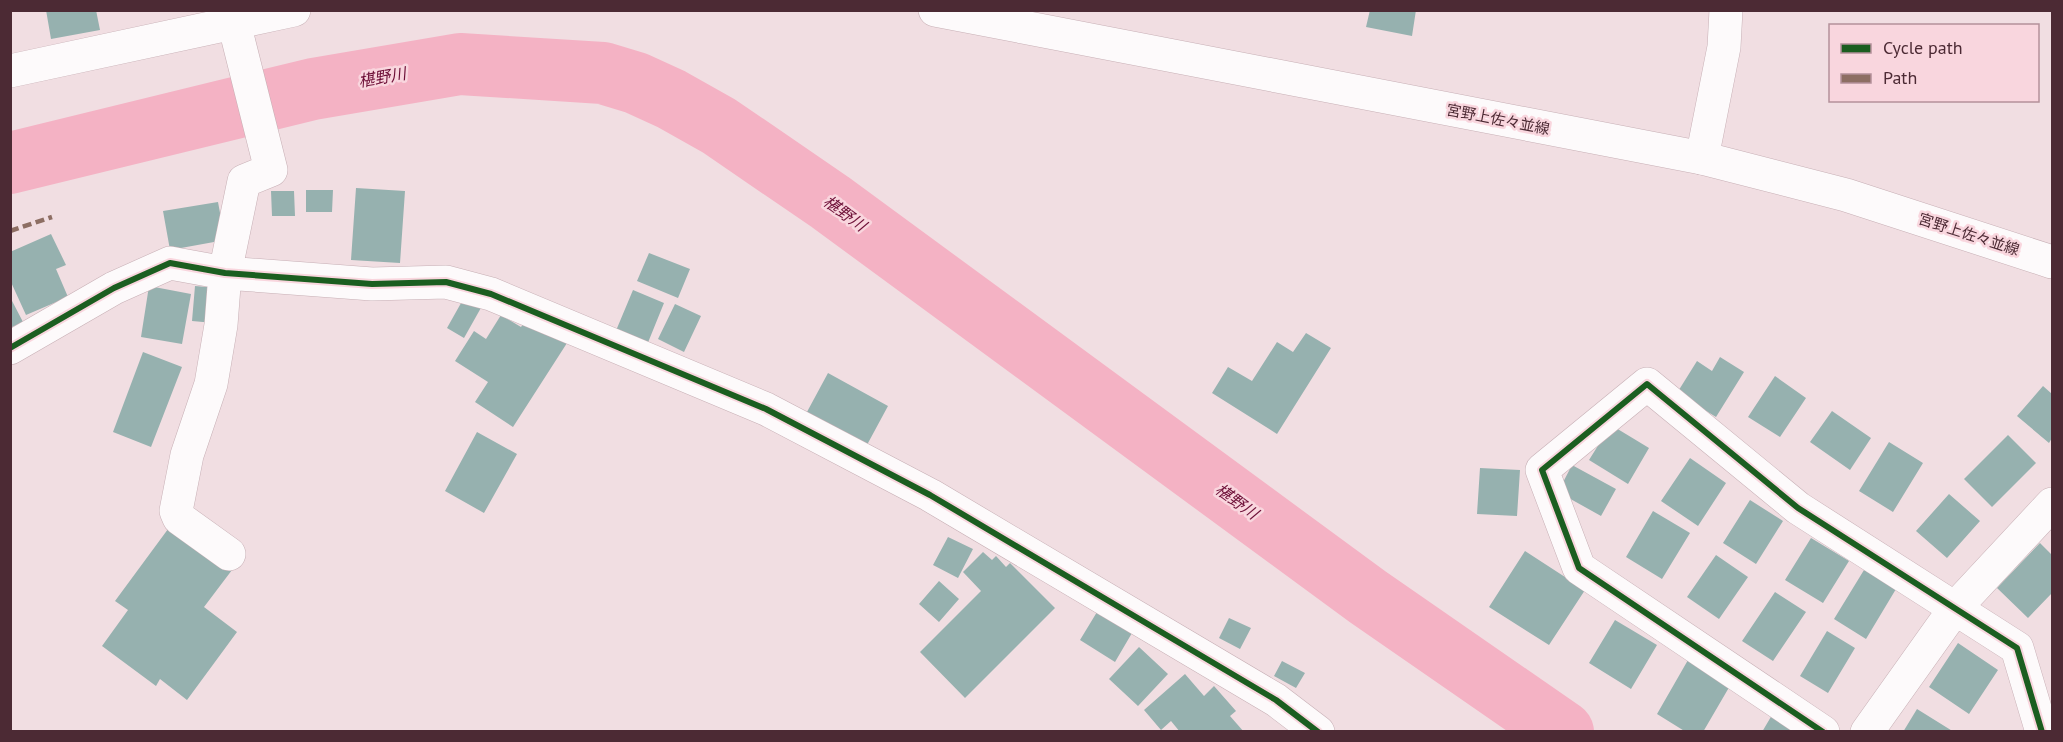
<svg xmlns="http://www.w3.org/2000/svg" width="2063" height="742" viewBox="0 0 2063 742" font-family="'PT Sans','Noto Sans JP',sans-serif">
  <rect width="100%" height="100%" fill="#f1dee2"/>
  <g fill="none" stroke-linecap="round" stroke-linejoin="round">
    <path stroke="#f4b2c4" stroke-width="62" d="M10 163 313 89 460 64 603 73 636 83 671 99 719 126 830 202 1368 597 1563 732"/>
  </g>
  <path fill="#96b1af" d="M46 10H96L100 30 51 39Z
    M1370 10H1416L1412 36 1366 27Z
    M356 188 405 191 400 263 351 260Z
    M306 190H333L332 212H306Z
    M271 191H294L295 216H272Z
    M218 202 225 240 170 250 163 211Z
    M51 234 66 265 56 269 68 297 26 315 10 280V252Z
    M649 253 690 269 678 298 637 281Z
    M149 286 191 294 182 344 141 337Z
    M195 286 218 288 214 323 192 321Z
    M633 290 664 303 647 345 615 333Z
    M465 296 482 306 464 338 447 328Z
    M10 297 23 322 10 328Z
    M675 304 701 316 684 352 658 339Z
    M501 315 521 327 527 318 567 343 513 427 475 402 488 382 455 361 474 331 486 339Z
    M1306 333 1331 348 1277 434 1212 393 1228 367 1252 381 1277 342 1293 352Z
    M143 352 182 367 151 447 113 432Z
    M1720 357 1744 372 1716 417 1677 393 1697 361 1712 371Z
    M828 373 888 406 861 456 801 423Z
    M1775 376 1806 398 1780 437 1748 417Z
    M2043 386 2052 394V438L2049 443 2017 416Z
    M1832 411 1871 438 1850 470 1810 442Z
    M1611 425 1649 448 1628 484 1589 460Z
    M477 432 517 454 484 513 445 491Z
    M2008 435 2036 463 1992 507 1964 479Z
    M1889 442 1923 463 1893 512 1859 491Z
    M1690 458 1726 483 1698 526 1661 501Z
    M1572 465 1616 489 1601 516 1558 492Z
    M1480 468 1520 470 1517 516 1477 514Z
    M1949 494 1980 521 1947 558 1916 531Z
    M1750 500 1783 521 1756 564 1723 543Z
    M1653 511 1690 533 1662 579 1626 557Z
    M171 525 232 570 204 607 237 632 187 700 160 679 156 686 102 646 128 610 115 601Z
    M948 537 973 549 958 578 933 565Z
    M1811 538 1849 561 1823 603 1785 580Z
    M2040 543 2052 555V593L2028 618 1997 588Z
    M1525 551 1585 590 1549 645 1489 607Z
    M983 552 992 560 996 556 1006 567 1010 563 1055 608 965 698 920 652 981 591 963 572Z
    M1716 555 1748 577 1719 619 1687 597Z
    M1864 570 1896 589 1866 639 1834 619Z
    M939 581 959 599 939 622 919 604Z
    M1775 592 1806 612 1773 661 1742 641Z
    M1097 612 1132 633 1115 662 1080 640Z
    M1229 618 1251 628 1240 649 1219 638Z
    M1615 620 1657 645 1631 689 1589 663Z
    M1827 631 1855 648 1828 693 1800 676Z
    M1958 643 1998 670 1969 714 1929 687Z
    M1139 647 1168 674 1138 706 1109 679Z
    M1688 660 1731 684 1703 732H1686L1657 714Z
    M1282 661 1305 673 1296 688 1274 676Z
    M1185 674 1204 696 1214 686 1236 711 1230 716 1244 732H1180L1171 721 1161 730 1144 710Z
    M1917 709 1954 732H1903Z
    M1772 715 1800 732H1762Z"/>
  <g fill="none" stroke-linecap="round" stroke-linejoin="round">
    <defs>
      <path id="street" d="M10 71 294 10
        M1702 158 1724 47 1726 10
        M10 348 114 288 170 263 225 273 372 284 446 282 491 294 766 409 930 495 1276 700 1318 732
        M229 554 179 518 176 511 187 455 211 384 221 325 225 273 244 181 271 170 236 31 237 22
        M1823 732 1579 568 1542 470 1647 384 1798 508 2017 648 2042 732
        M1867 732 1956 607 2052 504"/>
      <path id="secondary" d="M935 10 1702 158 1846 195 2052 262"/>
    </defs>
    <use href="#street" stroke="#c7afb5" stroke-width="34"/>
    <use href="#secondary" stroke="#c7afb5" stroke-width="34"/>
    <use href="#street" stroke="#fdfafb" stroke-width="33"/>
    <use href="#secondary" stroke="#fdfafb" stroke-width="33"/>
    <path stroke="#8d6e63" stroke-width="4.5" stroke-dasharray="9 4.5" stroke-linecap="butt" d="M10 231 52 217"/>
    <defs>
      <path id="cycleway" d="M10 348 114 288 170 263 225 273 372 284 446 282 491 294 766 409 930 495 1276 700 1318 732
        M1823 732 1579 568 1542 470 1647 384 1798 508 2017 648 2042 732"/>
    </defs>
    <use href="#cycleway" stroke="#f9d6de" stroke-width="10"/>
    <use href="#cycleway" stroke="#1b5e20" stroke-width="6"/>
  </g>
  <g text-anchor="middle" dominant-baseline="central" stroke-width="5" stroke-linejoin="round" paint-order="stroke">
    <g font-size="15" fill="#4c2a34" stroke="#f9d6de">
      <text transform="translate(1498 119) rotate(11)">宮野上佐々並線</text>
      <text transform="translate(1969 234) rotate(18)">宮野上佐々並線</text>
    </g>
    <g font-size="16" font-style="italic" fill="#6e1038" stroke="#f9d6de">
      <text transform="translate(382 77) rotate(-10)">椹野川</text>
      <text transform="translate(845 213) rotate(36)">椹野川</text>
      <text transform="translate(1237 501) rotate(36)">椹野川</text>
    </g>
  </g>
  <rect width="2063" height="742" fill="none" stroke="#4c2a34" stroke-width="24"/>
  <rect x="1829" y="24" width="210" height="78" fill="#f9d6de" stroke="#b4919a" stroke-width="1.5"/>
  <rect x="1841" y="44" width="30" height="9" fill="#1b5e20" stroke="#b4919a" stroke-width="1.5"/>
  <text x="1883" y="54" font-size="18" fill="#4c2a34">Cycle path</text>
  <rect x="1841" y="74" width="30" height="9" fill="#8d6e63" stroke="#b4919a" stroke-width="1.5"/>
  <text x="1883" y="84" font-size="18" fill="#4c2a34">Path</text>
</svg>
